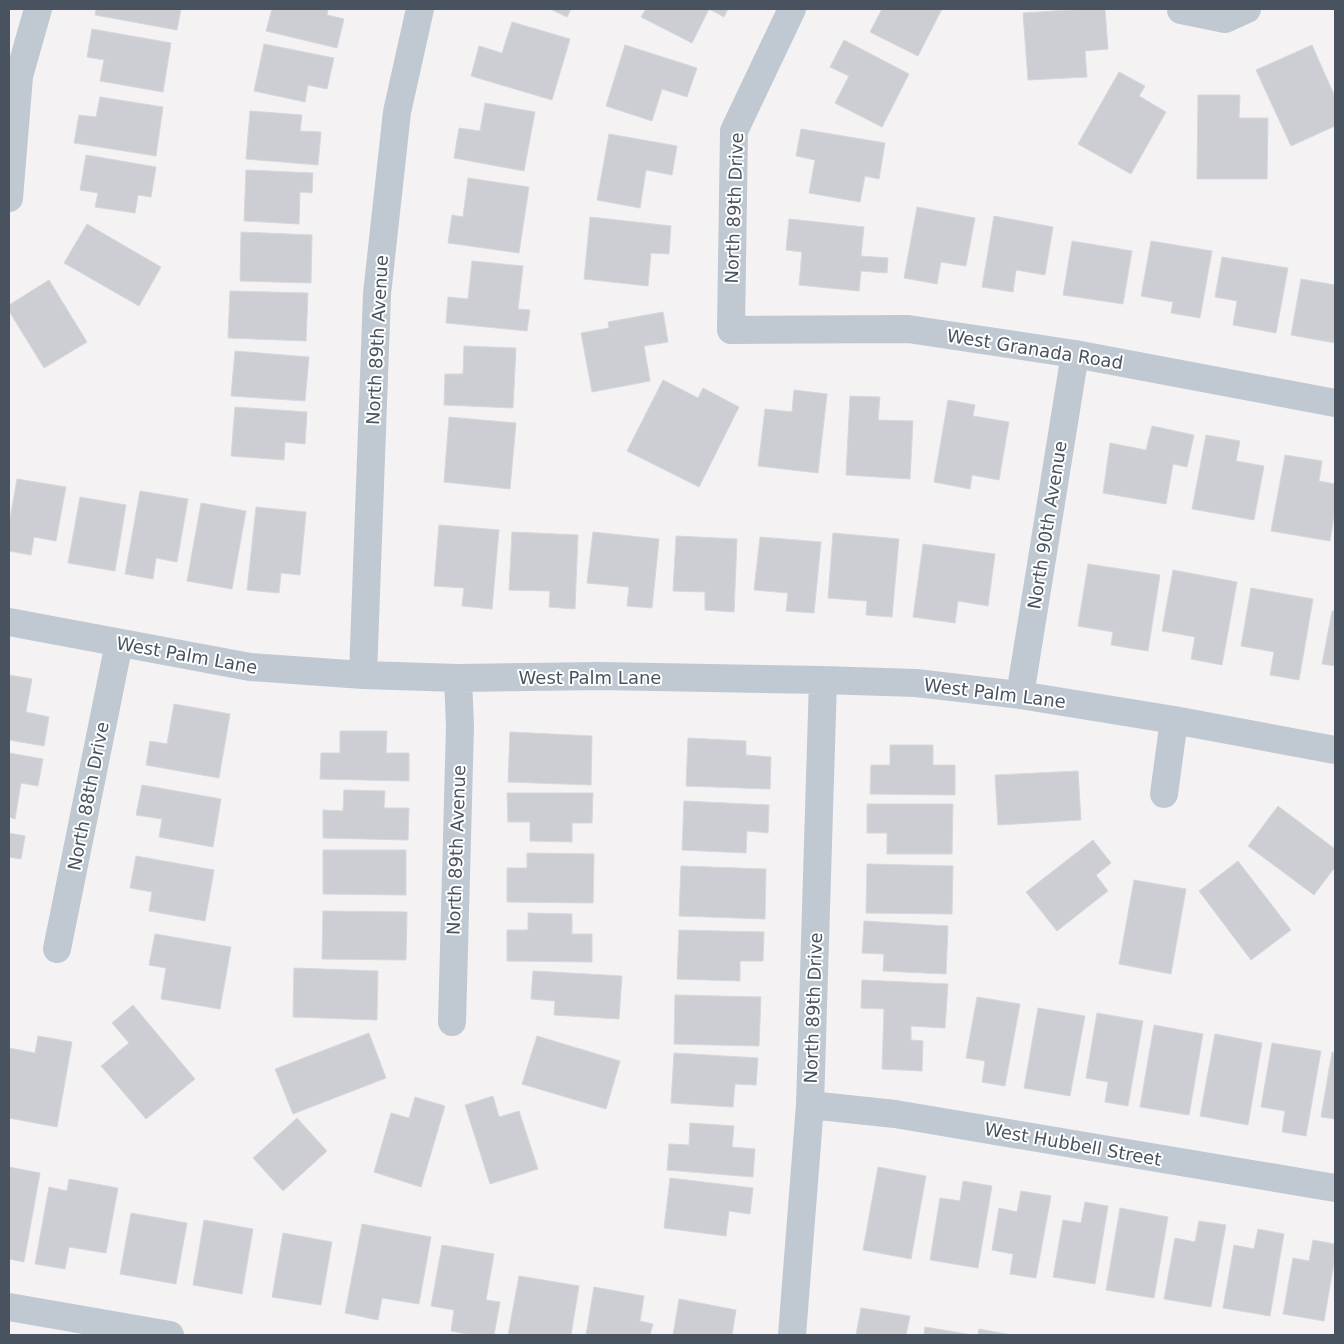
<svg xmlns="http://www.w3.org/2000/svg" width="1344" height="1344" viewBox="0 0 1344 1344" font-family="'DejaVu Sans',sans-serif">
  <rect width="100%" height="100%" fill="#f4f2f2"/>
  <path fill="#ccced4" stroke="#d6d8dd" d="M96 9H181L177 30 95 15Z
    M272 9H328L327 15 344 19 337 48 266 31Z
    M550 9H571L567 17Z
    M646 9H728L724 17 709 9 692 43 641 17Z
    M882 9H942L918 56 870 32Z
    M1085 9H1105L1108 49 1085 51 1087 77 1028 80 1023 13Z
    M512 22 570 39 552 100 471 76 479 46 502 53Z
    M92 29 171 43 163 92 100 81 104 60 87 57Z
    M844 40 909 74 882 127 835 103 849 76 830 67Z
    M264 44 334 58 327 89 308 85 305 102 254 91Z
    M625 45 697 68 687 97 662 89 652 121 606 106Z
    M1312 45 1335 97V126L1291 146 1256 70Z
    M1119 72 1145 86 1139 96 1166 112 1131 174 1078 144Z
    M1198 95H1240L1239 118H1268L1267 179H1197Z
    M100 97 163 107 156 156 74 143 79 115 96 117Z
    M485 103 535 112 524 171 454 158 459 128 480 131Z
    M250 111 302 115 300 131 321 132 318 165 246 159Z
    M801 129 885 143 879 179 865 176 860 202 809 193 815 160 796 156Z
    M609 134 677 146 672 175 646 170 640 208 597 200Z
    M86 155 156 167 151 197 138 195 135 213 95 207 98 193 80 190Z
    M246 170 313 173 312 193 300 192 299 224 244 221Z
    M468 178 529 187 519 253 448 243 452 215 463 217Z
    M917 207 975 218 966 266 941 262 937 284 904 278Z
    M994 216 1053 227 1045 275 1016 270 1013 292 982 287Z
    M590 217 671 226 669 254 651 253 648 286 584 279Z
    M789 219 864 227 861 256 888 258 887 273 861 271 859 291 799 285 802 252 786 250Z
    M87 224 161 267 139 306 64 263Z
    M241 232 312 235 311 283 240 281Z
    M1072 241 1132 251 1123 304 1063 295Z
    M1151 241 1212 251 1200 318 1171 313 1173 302 1141 296Z
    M1222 257 1288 268 1276 333 1233 325 1237 301 1215 297Z
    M472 261 523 266 518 309 530 310 527 331 446 323 448 297 468 299Z
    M1301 279 1335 285V343L1291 335Z
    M49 280 87 342 44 368 9 311V305Z
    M230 291 308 293 306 341 228 338Z
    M663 312 668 342 644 346 650 381 592 392 581 333 609 328 608 322Z
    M464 346 516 348 513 408 444 405 445 374H463Z
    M235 351 309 357 305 401 231 396Z
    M663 380 698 398 703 388 739 407 699 487 627 451Z
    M794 390 827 394 818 473 758 466 765 409 792 412Z
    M850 396 880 397 878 420 913 421 910 479 846 475Z
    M948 400 975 405 973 416 1009 422 999 480 972 475 970 489 934 482Z
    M235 407 307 412 305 444 285 442 284 460 231 456Z
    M449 417 516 423 510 489 444 482Z
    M1152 426 1194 435 1187 467 1173 464 1166 504 1103 493 1110 443 1146 450Z
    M1206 435 1240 441 1236 461 1264 466 1254 520 1192 509Z
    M1285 455 1322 461 1319 481 1335 484V509L1330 541 1271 531Z
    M17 479 66 487 56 541 34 537 31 555 9 551V524Z
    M140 491 188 499 177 562 156 558 153 579 125 574Z
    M80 497 126 505 115 571 68 563Z
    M201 503 246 511 232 589 187 581Z
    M256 507 306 512 300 575 281 573 279 593 247 590Z
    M439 525 499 530 492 609 462 606 464 588 434 586Z
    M512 532 578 535 575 609 549 607 550 591 509 590Z
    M593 532 659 539 652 608 627 606 629 587 587 583Z
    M833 533 899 539 892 617 866 615 867 601 828 598Z
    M676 536 737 539 734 612 705 610V592L673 591Z
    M760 537 821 542 814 613 786 611 788 593 754 590Z
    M923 544 995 554 988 606 958 601 955 623 913 617Z
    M1088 564 1160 575 1148 651 1111 645 1113 632 1078 626Z
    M1173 570 1237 582 1222 665 1191 659 1195 637 1162 631Z
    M1251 588 1313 599 1299 680 1270 675 1274 652 1241 646Z
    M1332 611H1335V666L1322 664Z
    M9 675 32 679 26 712 49 717 44 746 9 740Z
    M174 704 230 714 219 778 146 765 150 741 167 744Z
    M340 731H387L386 753H409V781L320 779 321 753H340Z
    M510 732 592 736 591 785 508 782Z
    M688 738 746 741V755L771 757 770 789 686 786Z
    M890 745H933V765H955V795L870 794 871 765H890Z
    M9 753 43 759 38 786 21 783 15 819 9 817Z
    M1078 771 1081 820 998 825 995 775Z
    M142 785 221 799 213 847 159 837 162 819 136 815Z
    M344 790 385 791 384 808H409L408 840 323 838V810L343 811Z
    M507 793H593L592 823H572V842L530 841V822H508Z
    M684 801 769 805 768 833 747 831 746 853 682 850Z
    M867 804H953L952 854H887V833H867Z
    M1278 806 1335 849V867L1314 895 1248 846Z
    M9 833 25 836 21 859 9 857Z
    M1093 840 1111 863 1096 875 1108 891 1057 931 1026 892Z
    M323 850H406V895L323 894Z
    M527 853 594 854 593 903 507 902V868H527Z
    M136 856 214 870 205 921 149 911 152 892 130 888Z
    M1238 861 1291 930 1251 960 1199 891Z
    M867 864 953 866 952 914 866 913Z
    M681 866 766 869 765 919 679 916Z
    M1134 880 1186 889 1171 974 1119 964Z
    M323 911 407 912 406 960 322 959Z
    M528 913 572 914V934H592V962L507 961V930H528Z
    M864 921 948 926 946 974 883 971 884 954 862 953Z
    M679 930 764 932 763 961H740V981L677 979Z
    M155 934 231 947 220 1009 161 999 166 968 149 965Z
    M294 968 378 971 377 1020 293 1017Z
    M533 971 622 976 619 1019 554 1015 555 1001 531 999Z
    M862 980 948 984 945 1028 911 1026V1040L923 1041 922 1071 882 1069 884 1009 861 1008Z
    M675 995 761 997 759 1046 674 1044Z
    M977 997 1020 1004 1005 1086 982 1082 985 1061 966 1058Z
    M133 1005 195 1079 146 1119 101 1066 129 1043 112 1023Z
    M1038 1008 1085 1016 1070 1096 1024 1088Z
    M1097 1013 1143 1021 1128 1106 1105 1102 1108 1082 1086 1078Z
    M1154 1025 1203 1034 1189 1115 1140 1107Z
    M369 1033 386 1078 293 1114 275 1069Z
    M1215 1034 1262 1043 1248 1125 1200 1116Z
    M38 1036 72 1042 57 1127 9 1118V1048L35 1053Z
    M537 1036 620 1061 606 1109 522 1084Z
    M1272 1043 1321 1051 1306 1136 1282 1132 1285 1111 1261 1107Z
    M1332 1052 1335 1053V1119L1321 1117Z
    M674 1053 758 1058 756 1085 735 1084 733 1107 671 1103Z
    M493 1096 499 1117 519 1111 538 1169 490 1184 465 1105Z
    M415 1097 445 1106 421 1187 374 1172 391 1113 409 1118Z
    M297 1118 327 1151 283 1191 253 1158Z
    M690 1123 734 1126 732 1147 755 1149 753 1177 667 1170 669 1144 689 1145Z
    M9 1167 40 1173 24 1262 9 1259Z
    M878 1167 926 1176 911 1259 863 1250Z
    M670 1178 753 1188 750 1214 729 1211 726 1236 664 1228Z
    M69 1179 118 1188 106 1253 69 1247 65 1269 35 1264 49 1187 67 1191Z
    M963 1181 992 1186 978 1268 930 1260 940 1198 960 1201Z
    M1021 1191 1051 1196 1036 1278 1010 1274 1013 1254 992 1250 999 1208 1017 1212Z
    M1085 1202 1108 1206 1095 1284 1053 1277 1063 1220 1081 1223Z
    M1120 1208 1168 1217 1154 1298 1106 1290Z
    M131 1213 187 1223 176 1284 120 1274Z
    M204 1220 253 1229 242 1294 193 1285Z
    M1199 1221 1226 1225 1211 1307 1164 1299 1175 1238 1195 1242Z
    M362 1224 431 1237 419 1304 382 1298 378 1320 345 1313Z
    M1258 1229 1284 1234 1270 1316 1223 1308 1234 1245 1254 1249Z
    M283 1233 332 1242 321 1305 272 1297Z
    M1313 1240 1335 1244V1257L1324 1321 1283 1314 1293 1258 1309 1261Z
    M442 1245 494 1254 486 1300 500 1302 494 1335H472L451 1331 454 1310 431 1306Z
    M519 1276 579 1286 571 1335H508Z
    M594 1287 644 1296 640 1321 653 1324 650 1335H586Z
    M679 1299 736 1310 732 1335H673Z
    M861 1308 910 1316 906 1335H856Z
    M925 1327 967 1334V1335H924Z
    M979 1329 1012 1335H978Z"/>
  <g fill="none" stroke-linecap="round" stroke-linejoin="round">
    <path stroke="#c0c8d1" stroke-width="28" d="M792 9 734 131 731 330 908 329 1075 354 1335 403
      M1181 10 1225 19 1247 9
      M9 198 19 76 38 9
      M9 622 250 667 363 675 458 678 600 676 823 680 916 683 1020 695 1174 720 1335 750
      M363 675 377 294 397 112 420 9
      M1020 695 1075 354
      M1164 794 1174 720
      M57 949 119 643
      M452 1022 460 726 458 678
      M810 1105 895 1114 1335 1188
      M9 1307 170 1335
      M792 1335 810 1105 823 680"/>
  </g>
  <g text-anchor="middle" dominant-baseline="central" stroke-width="4" stroke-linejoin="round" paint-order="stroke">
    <g font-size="18" fill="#495360" stroke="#fff">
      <text transform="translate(734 208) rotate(-88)">North 89th Drive</text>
      <text transform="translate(377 340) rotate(-87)">North 89th Avenue</text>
      <text transform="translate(1035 349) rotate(9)">West Granada Road</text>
      <text transform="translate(1047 525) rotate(-81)">North 90th Avenue</text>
      <text transform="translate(187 655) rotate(10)">West Palm Lane</text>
      <text x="590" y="677">West Palm Lane</text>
      <text transform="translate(995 693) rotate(7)">West Palm Lane</text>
      <text transform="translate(88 796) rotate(-79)">North 88th Drive</text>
      <text transform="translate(456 850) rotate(-88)">North 89th Avenue</text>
      <text transform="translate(813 1008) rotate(-88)">North 89th Drive</text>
      <text transform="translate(1073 1144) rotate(10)">West Hubbell Street</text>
    </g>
  </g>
  <rect width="1344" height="1344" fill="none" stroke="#495360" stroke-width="20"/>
</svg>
